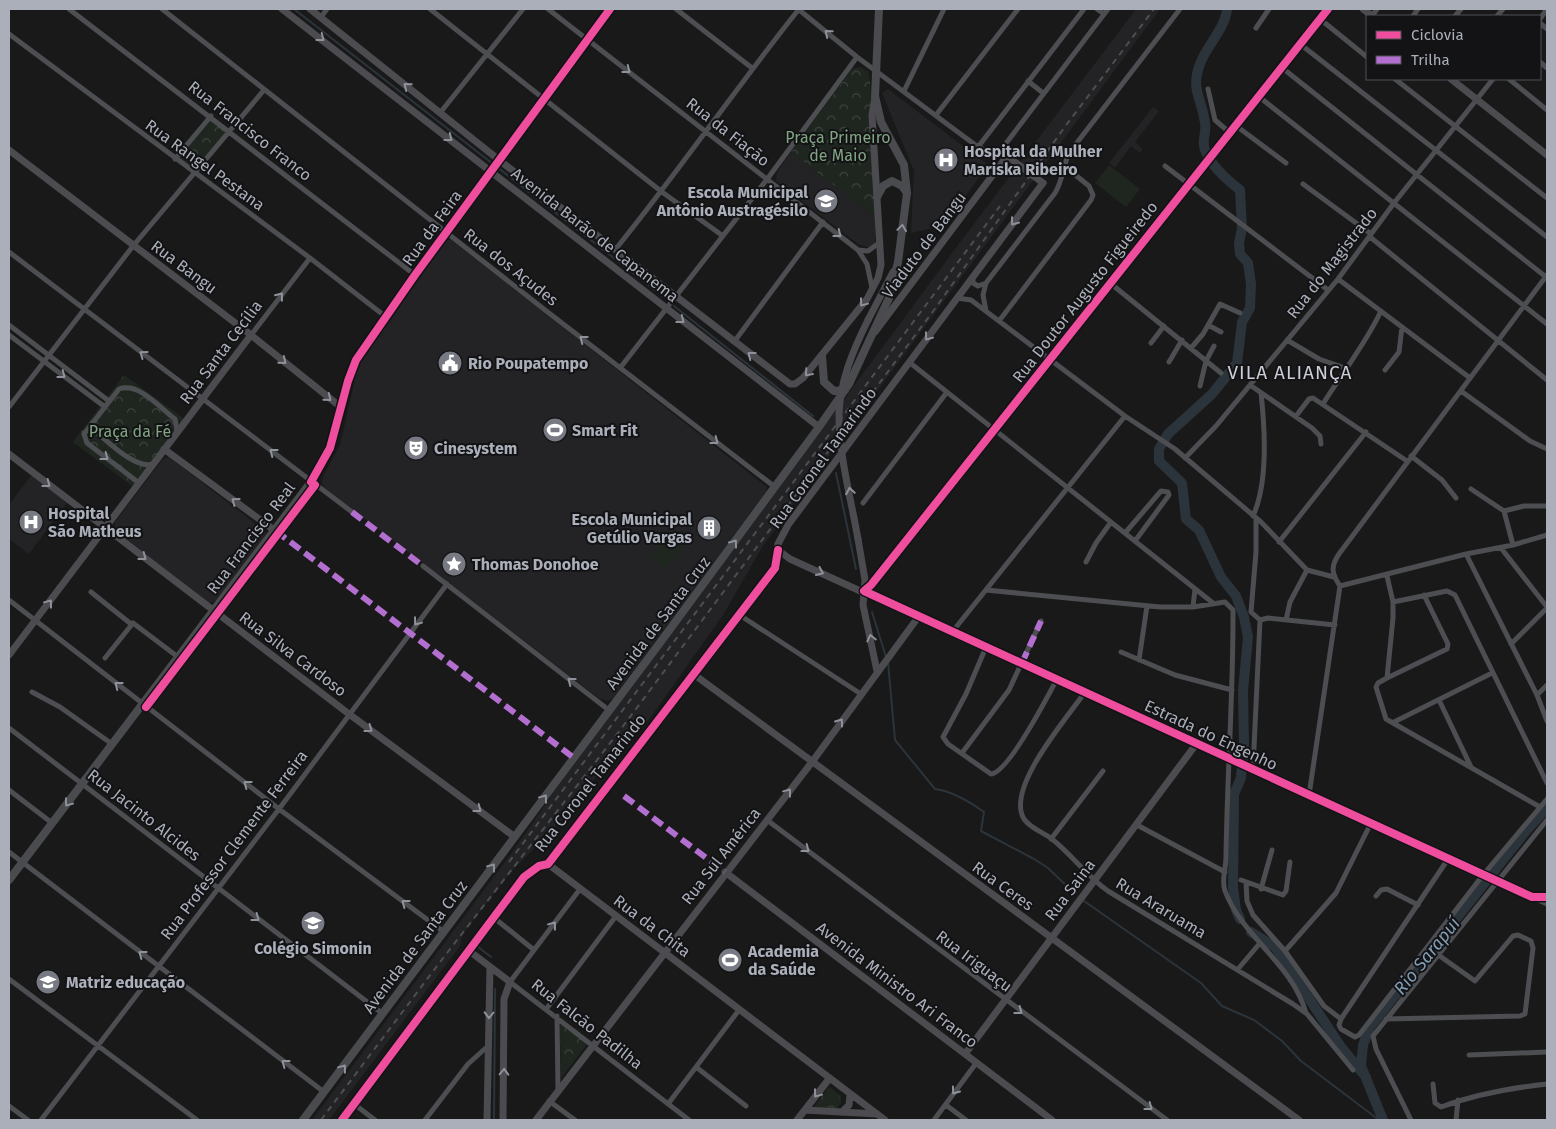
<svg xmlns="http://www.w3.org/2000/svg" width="1556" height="1129" viewBox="0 0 1556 1129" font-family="'Fira Sans',sans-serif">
  <defs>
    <pattern id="park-crowns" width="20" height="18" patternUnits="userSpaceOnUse" patternTransform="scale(1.25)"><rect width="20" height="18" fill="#1f2620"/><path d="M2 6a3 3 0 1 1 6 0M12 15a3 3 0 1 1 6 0" fill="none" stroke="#3d433e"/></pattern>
  </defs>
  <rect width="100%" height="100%" fill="#191919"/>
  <path fill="#232325" d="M1136 9H1160L764 544 723 615 646 724 621 746 564 818 511 872 462 935 460 946 329 1120H312L511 854 556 789 955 249Z
    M888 89 988 165 945 225 911 233 914 171 882 93Z
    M1153 107 1159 111 1135 142 1143 149 1140 153 1131 146 1115 168 1109 163Z
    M791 152 875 217V245L871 248 858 244 778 183 776 180 777 172Z
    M450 239 767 487 766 492 613 698 609 701 600 699 327 490 322 484 323 476 340 445 360 357 445 241Z
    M169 457 266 532 265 537 218 599 213 602 209 603 114 530 115 522 163 459Z
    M33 473 69 500 29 554 9 539V505Z"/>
  <path fill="url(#park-crowns)" d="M859 67 868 71 870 81 875 217 791 152 852 69Z
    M211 116 230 130 194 173 175 159Z
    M124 375 186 420 135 488 73 442Z
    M560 1024 587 1044 561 1078Z
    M829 1087 840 1095 841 1103 837 1109 814 1107Z"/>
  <path fill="#1f2620" d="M1109 165 1140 189 1126 207 1095 183Z
    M669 532 685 545 666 569 650 557Z"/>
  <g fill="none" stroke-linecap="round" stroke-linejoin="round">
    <path stroke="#2c343b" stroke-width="2" d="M294 9 493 164
      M497 167 664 297
      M674 306 813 416
      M836 473 856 569
      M872 612 886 657
      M888 662 895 740 935 789C951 791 971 802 984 812L981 831 1034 859 1048 868 1074 893
      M1084 901 1201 983 1222 1006 1254 1020 1282 1041 1301 1061 1379 1120
      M477 946 491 957
      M494 1120 495 989"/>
    <path stroke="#2c343b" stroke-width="10" d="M1227 9C1225 29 1207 45 1200 64 1190 90 1202 98 1205 123 1207 133 1201 140 1205 150 1211 166 1226 179 1240 190L1242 228 1239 243 1240 254 1248 263 1251 284 1250 308 1242 322 1237 363 1212 394 1168 434 1159 449V461L1182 483 1186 519 1199 530 1221 577 1236 596 1244 617 1248 637 1243 691 1244 744 1241 778 1234 794 1233 888 1236 910 1240 919
      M1251 932 1275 947 1341 1047 1366 1077
      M1383 1120 1361 1066 1363 1045 1370 1027 1526 831 1547 808"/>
    <path stroke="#4d4e52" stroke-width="5" d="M69 9 415 275
      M162 9 545 310 775 487
      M430 9 662 192 723 236
      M548 9 858 250 867 264 872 288
      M676 9 752 68
      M798 9 857 57 978 147
      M1084 9 978 147 994 154 1001 150 1108 9
      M1097 9 1104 14
      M1372 16 1377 9
      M1413 16 1418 9
      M1455 16 1461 9
      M1497 16 1503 9
      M321 17 327 9
      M1320 19 1367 57
      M1540 19 1547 9
      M1540 23 1547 29
      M1256 28 1269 9
      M9 34 310 258 386 317
      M1300 44 1547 237
      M1540 62 1547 68
      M1281 67 1546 277
      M1395 79 1547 198
      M1509 79 1547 110
      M1028 81 1043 93
      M1208 89 1215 120 1229 132
      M904 91 944 9
      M1258 96 1547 324
      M440 113 523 9
      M936 115 1018 9
      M1235 125 1286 163
      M175 159 211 116
      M1165 166 1328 290
      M1303 184 1371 234
      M1370 237 1547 380
      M615 250C679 171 736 88 799 9
      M858 250 868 251 879 243
      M9 252 352 512
      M973 278V283L978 286 986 283
      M1338 279 1470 378
      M1110 283 1221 373
      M957 298 971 300 1125 416 1175 449 1261 522 1307 570 1334 577
      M986 311 983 295 986 283 1055 193C1063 180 1063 166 1069 153L1180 9
      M999 321 1091 200 1093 195 1089 186 1063 165
      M9 325 109 401
      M1208 325 1221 332
      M9 335 105 407
      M251 335 310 258
      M1287 340 1319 359 1345 368
      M734 342 823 222
      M1151 343 1164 326
      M1191 348 1203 334 1220 304 1240 313
      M909 362 1213 603
      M1169 362 1182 340
      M620 368 768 178 857 57
      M1385 370 1399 352 1402 327
      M1250 385 1312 428 1320 436 1321 444
      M1200 386 1206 361 1214 346
      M1461 391 1530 441 1547 449
      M1323 404C1342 373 1365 345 1381 311
      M9 407 133 246 264 90
      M1296 416 1309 399 1313 398 1407 461
      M90 427C105 438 134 470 153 464
      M1411 456 1442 480 1456 498
      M1185 458 1216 426 1338 279 1394 203 1493 79
      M139 483 87 443 84 434 119 389C139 382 160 408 175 419L177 431
      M1471 489 1504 511 1524 506H1547
      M863 503 947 392
      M1504 511 1513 545
      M1253 516C1268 483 1265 429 1261 393
      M1256 518V552L1251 612 1260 620
      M1125 533 1161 491 1168 492 1169 495 1135 541
      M1279 542 1366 432
      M1501 548 1547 607
      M1466 554 1537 695 1547 721
      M1086 562 1096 543 1111 522
      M423 566 610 711
      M1387 576 1393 602V618L1387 678 1378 683 1376 687 1386 719 1540 807
      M1340 586C1332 574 1330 567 1339 554L1547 275
      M1340 586 1466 554 1513 545 1547 535
      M986 590 1160 607H1193L1225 602 1233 610V618C1233 698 1227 778 1226 857 1226 869 1221 880 1225 891 1243 938 1292 963 1306 1013
      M91 592 131 624
      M9 600 279 809 444 932
      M1393 602 1447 591 1455 595 1547 783
      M1193 607 1195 589
      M738 614 861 694
      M1286 620 1290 602 1307 570
      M953 631 1125 416
      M1511 644 1547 608
      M986 647 966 694 943 737 948 744 991 774C1008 773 1048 696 1057 679
      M1121 652 1175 675 1232 690
      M105 658 133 623 178 657
      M1139 660 1147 606
      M1387 678 1447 649 1448 644 1424 595
      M32 692 60 707 112 744
      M1085 692C1068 717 1005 788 1024 819 1031 829 1043 832 1052 839 1072 855 1087 876 1108 891L1293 1004 1307 1014 1353 1070
      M1537 695 1547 685
      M1439 700 1471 767
      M1394 722 1492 673
      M9 728 383 1014
      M962 753 1009 690 1041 621
      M1253 769 1260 620 1268 618 1335 625
      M9 790 52 823
      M1309 795 1340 586
      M767 820 1167 1120
      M1137 825 1225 872
      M1051 839 1103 771
      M9 852 324 1092
      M1448 859 1341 1019 1339 1025 1341 1029 1355 1037 1359 1035 1483 875 1547 799
      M1241 880 1283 895 1286 891 1290 862
      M1246 882 1247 901 1253 915 1285 951 1324 1006 1341 1019
      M580 889 510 982 689 1120
      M1261 889 1272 850
      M1376 896 1381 890 1387 889 1418 905
      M1534 898 1547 904
      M493 917 534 950
      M1285 951 1336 893 1371 823
      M1238 969 1260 943
      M9 979 197 1120
      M547 1008 616 916
      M557 1016 558 1089
      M1386 1019 1520 1016 1525 1014 1533 948 1531 941 1518 935 1513 936 1475 981 1437 954
      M1469 1055 1547 1052
      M696 1067 746 1106
      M1433 1084 1435 1103 1441 1107C1476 1094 1510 1088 1547 1084
      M549 1101 575 1120
      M354 1104 375 1120
      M668 1104 739 1010
      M946 1105 966 1120
      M9 1106 28 1120
      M41 1120 279 809 447 584
      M425 1120 468 1064 488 1046
      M934 1120 977 1062
      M1411 1120 1376 1049 1373 1036 1547 820
      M1456 1120 1458 1100"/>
    <path stroke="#4c4c50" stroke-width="7" d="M282 9 819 427
      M310 9 499 160 790 384H795L803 378 867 299 878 278 881 265 872 115 875 97
      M1363 9 1372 16
      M1451 79 1547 155
      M9 150 251 335 342 408
      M868 320 893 272
      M875 332 1007 156
      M164 449 274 530
      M9 454 349 714 515 837
      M858 539 865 580 863 605 877 671
      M778 550 790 559 1532 897H1547
      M864 591 871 585 1328 9
      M9 655 251 335
      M692 673 1299 1120
      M548 864 885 1120
      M725 872 1052 1120
      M468 950 510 982 504 999 503 1120
      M965 1054 1197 743
      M805 1110 877 1114
      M842 1112 849 1105 850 1095
      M342 1120 524 877 539 866 548 864 775 568 778 544 788 525 1043 183
      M487 1120 490 967
      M536 1120 812 762 919 616
      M797 1120 829 1079"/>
    <path stroke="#4a4b4e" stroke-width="8" d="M877 197 883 186 892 181 902 186 907 193
      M822 356 824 382 834 391 845 390
      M9 880 311 482 330 448 348 381 356 360 415 275 610 9
      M303 1120 659 644 819 427 849 384 889 298 898 262 907 193 904 165 881 122 875 96 879 9"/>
    <path stroke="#4d4e51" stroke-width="2" stroke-dasharray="6 5" stroke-linecap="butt" d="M509 862 1000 206
      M321 1120 440 962 621 729 934 310 1064 128 1154 9"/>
    <path stroke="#4c4c50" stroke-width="7" d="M1007 156 1043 183
      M858 539C851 499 839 456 839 414 840 381 853 350 868 320"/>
    <path stroke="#b36fd0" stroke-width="6" stroke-dasharray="12 6" stroke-linecap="butt" d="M352 512 423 566
      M276 531 574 758
      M1022 663 1041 621
      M624 796 725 872"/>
    <defs>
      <path id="cycleway" d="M1328 9 871 585 864 591 1532 897H1547
        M311 482 330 448 348 381 356 360 415 275 610 9
        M146 707 315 485
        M342 1120 524 877 539 866 548 864 775 568 778 550"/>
    </defs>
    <use href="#cycleway" stroke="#131315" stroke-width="11"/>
    <use href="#cycleway" stroke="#ef4d9e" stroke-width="8"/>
  </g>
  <defs><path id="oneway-chevron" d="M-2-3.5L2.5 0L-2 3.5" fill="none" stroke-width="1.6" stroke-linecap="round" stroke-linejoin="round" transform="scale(1.25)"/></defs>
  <g stroke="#8e929b">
    <use href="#oneway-chevron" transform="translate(828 33) rotate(-141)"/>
    <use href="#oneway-chevron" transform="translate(627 70) rotate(38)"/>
    <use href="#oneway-chevron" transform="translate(838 234) rotate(38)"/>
    <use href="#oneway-chevron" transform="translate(280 296) rotate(-52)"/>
    <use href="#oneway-chevron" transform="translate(583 339) rotate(-142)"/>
    <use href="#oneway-chevron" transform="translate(143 354) rotate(-144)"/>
    <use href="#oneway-chevron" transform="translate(62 375) rotate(37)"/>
    <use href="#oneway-chevron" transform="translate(715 441) rotate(37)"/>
    <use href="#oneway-chevron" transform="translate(273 452) rotate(-142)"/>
    <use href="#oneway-chevron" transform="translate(105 457) rotate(37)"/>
    <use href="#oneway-chevron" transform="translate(417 622) rotate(127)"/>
    <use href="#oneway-chevron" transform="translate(571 681) rotate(-142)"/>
    <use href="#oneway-chevron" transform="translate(118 685) rotate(-142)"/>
    <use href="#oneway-chevron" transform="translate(247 784) rotate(-143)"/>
    <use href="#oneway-chevron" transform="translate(806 849) rotate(37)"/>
    <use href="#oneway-chevron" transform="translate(405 903) rotate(-143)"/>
    <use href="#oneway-chevron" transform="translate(256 918) rotate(37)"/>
    <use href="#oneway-chevron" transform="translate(553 925) rotate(-53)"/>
    <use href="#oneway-chevron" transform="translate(142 954) rotate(-143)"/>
    <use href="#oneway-chevron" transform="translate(1019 1011) rotate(37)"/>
    <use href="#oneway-chevron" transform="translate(285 1063) rotate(-143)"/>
    <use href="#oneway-chevron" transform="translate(955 1091) rotate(126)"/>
    <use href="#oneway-chevron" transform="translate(1149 1107) rotate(37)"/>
  </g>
  <g stroke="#8e919a">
    <use href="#oneway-chevron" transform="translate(321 38) rotate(38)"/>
    <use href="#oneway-chevron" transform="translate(407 86) rotate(-141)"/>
    <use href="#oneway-chevron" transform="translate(449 138) rotate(38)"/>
    <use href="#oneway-chevron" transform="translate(1014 222) rotate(127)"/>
    <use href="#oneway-chevron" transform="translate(863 303) rotate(127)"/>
    <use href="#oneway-chevron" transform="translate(681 320) rotate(38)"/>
    <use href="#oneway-chevron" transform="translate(928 337) rotate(127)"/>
    <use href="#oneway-chevron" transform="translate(751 355) rotate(-142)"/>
    <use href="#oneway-chevron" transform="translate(283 361) rotate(39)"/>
    <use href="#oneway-chevron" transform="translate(808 373) rotate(131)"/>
    <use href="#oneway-chevron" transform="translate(328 398) rotate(39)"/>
    <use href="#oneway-chevron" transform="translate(47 484) rotate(37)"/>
    <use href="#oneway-chevron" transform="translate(850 491) rotate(-99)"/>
    <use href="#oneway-chevron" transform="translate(235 501) rotate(-144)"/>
    <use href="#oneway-chevron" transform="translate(143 557) rotate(37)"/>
    <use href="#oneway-chevron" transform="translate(820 572) rotate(24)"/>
    <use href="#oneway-chevron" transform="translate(49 603) rotate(-53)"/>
    <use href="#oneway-chevron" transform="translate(871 638) rotate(-103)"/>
    <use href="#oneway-chevron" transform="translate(840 722) rotate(-54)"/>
    <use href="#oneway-chevron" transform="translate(369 729) rotate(36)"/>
    <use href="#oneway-chevron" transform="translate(788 792) rotate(-53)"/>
    <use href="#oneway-chevron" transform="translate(478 809) rotate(37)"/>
    <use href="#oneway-chevron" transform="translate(489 1015) rotate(91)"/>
    <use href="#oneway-chevron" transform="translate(504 1072) rotate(-88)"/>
    <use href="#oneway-chevron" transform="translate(817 1094) rotate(127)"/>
  </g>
  <g stroke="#8d919a">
    <use href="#oneway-chevron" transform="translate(902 228) rotate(-82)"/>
    <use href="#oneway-chevron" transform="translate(734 543) rotate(-54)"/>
    <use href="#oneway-chevron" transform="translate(544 798) rotate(-53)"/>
    <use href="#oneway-chevron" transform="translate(68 803) rotate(127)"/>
    <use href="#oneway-chevron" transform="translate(492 867) rotate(-53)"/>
    <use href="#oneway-chevron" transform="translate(343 1068) rotate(-53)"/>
  </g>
  <defs>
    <symbol id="hospital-disc" viewBox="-11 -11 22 22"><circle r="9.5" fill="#777a82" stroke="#131315"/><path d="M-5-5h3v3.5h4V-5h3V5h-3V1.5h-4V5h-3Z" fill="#fff"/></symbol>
    <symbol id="school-disc" viewBox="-11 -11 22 22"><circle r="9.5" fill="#777a82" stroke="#131315"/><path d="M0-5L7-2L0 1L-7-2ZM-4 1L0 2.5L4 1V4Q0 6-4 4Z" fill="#fff"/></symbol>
    <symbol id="civic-disc" viewBox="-11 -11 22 22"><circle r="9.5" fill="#777a82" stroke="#131315"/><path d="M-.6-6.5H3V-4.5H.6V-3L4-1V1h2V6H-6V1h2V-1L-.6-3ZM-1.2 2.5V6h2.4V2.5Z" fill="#fff"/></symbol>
    <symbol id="stadium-disc" viewBox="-11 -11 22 22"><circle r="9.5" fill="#777a82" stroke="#131315"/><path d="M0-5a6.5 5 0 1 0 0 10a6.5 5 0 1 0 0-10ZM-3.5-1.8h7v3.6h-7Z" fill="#fff"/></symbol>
    <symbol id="theatre-disc" viewBox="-11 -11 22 22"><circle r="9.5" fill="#777a82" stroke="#131315"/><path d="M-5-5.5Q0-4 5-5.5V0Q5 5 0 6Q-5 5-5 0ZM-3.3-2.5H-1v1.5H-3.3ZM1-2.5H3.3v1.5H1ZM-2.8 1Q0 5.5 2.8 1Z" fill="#fff"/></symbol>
    <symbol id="building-disc" viewBox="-11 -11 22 22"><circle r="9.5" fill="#777a82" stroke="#131315"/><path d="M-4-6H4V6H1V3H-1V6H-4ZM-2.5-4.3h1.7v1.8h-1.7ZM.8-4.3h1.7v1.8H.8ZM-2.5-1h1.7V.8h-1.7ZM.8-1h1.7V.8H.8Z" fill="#fff"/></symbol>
    <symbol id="sight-disc" viewBox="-11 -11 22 22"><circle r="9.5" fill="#777a82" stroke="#131315"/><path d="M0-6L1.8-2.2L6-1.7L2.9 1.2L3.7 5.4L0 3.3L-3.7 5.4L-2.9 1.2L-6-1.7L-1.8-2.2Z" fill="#fff"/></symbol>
  </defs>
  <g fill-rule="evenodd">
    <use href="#hospital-disc" x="932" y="146" width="28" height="28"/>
    <use href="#school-disc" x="812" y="187" width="28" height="28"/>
    <use href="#civic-disc" x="436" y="349" width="28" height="28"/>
    <use href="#stadium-disc" x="541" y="416" width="28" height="28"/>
    <use href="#theatre-disc" x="402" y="434" width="28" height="28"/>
    <use href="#hospital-disc" x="17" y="508" width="28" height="28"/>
    <use href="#building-disc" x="695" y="514" width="28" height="28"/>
    <use href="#sight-disc" x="440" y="550" width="28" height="28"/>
    <use href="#school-disc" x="299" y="909" width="28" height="28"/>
    <use href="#stadium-disc" x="716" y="946" width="28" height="28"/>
    <use href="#school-disc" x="34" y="968" width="28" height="28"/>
  </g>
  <g text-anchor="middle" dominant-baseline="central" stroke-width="4" stroke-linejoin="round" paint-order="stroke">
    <g font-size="16" fill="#aaafba" stroke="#131315">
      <text transform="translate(250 131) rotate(38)">Rua Francisco Franco</text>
      <text transform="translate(728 132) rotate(38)">Rua da Fiação</text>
      <text transform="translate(205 165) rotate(36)">Rua Rangel Pestana</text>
      <text transform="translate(432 228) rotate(-54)">Rua da Feira</text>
      <text transform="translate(595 235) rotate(38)">Avenida Barão de Capanema</text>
      <text transform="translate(924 245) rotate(-53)">Viaduto de Bangu</text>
      <text transform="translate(1332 263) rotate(-52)">Rua do Magistrado</text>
      <text transform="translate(184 267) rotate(37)">Rua Bangu</text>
      <text transform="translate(511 267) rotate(38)">Rua dos Açudes</text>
      <text transform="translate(1085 292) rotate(-52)">Rua Doutor Augusto Figueiredo</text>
      <text transform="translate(221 352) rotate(-53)">Rua Santa Cecília</text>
      <text transform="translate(823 458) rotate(-54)">Rua Coronel Tamarindo</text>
      <text transform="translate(251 538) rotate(-53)">Rua Francisco Real</text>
      <text transform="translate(658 623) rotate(-53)">Avenida de Santa Cruz</text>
      <text transform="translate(293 654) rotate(37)">Rua Silva Cardoso</text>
      <text transform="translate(1211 735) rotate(25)">Estrada do Engenho</text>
      <text transform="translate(590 783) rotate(-52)">Rua Coronel Tamarindo</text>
      <text transform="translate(144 815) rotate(38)">Rua Jacinto Alcides</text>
      <text transform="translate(234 845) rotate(-53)">Rua Professor Clemente Ferreira</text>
      <text transform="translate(721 856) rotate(-52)">Rua Sul América</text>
      <text transform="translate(1003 886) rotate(36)">Rua Ceres</text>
      <text transform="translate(1070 890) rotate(-53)">Rua Saina</text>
      <text transform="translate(1161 908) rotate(31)">Rua Araruama</text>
      <text transform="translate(652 926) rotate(37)">Rua da Chita</text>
      <text transform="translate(415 947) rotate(-53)">Avenida de Santa Cruz</text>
      <text transform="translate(974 961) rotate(37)">Rua Iriguaçu</text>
      <text transform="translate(897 985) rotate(37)">Avenida Ministro Ari Franco</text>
      <text transform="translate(587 1024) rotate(38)">Rua Falcão Padilha</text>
    </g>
    <g font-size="16" fill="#81a583" stroke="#131315">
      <text x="838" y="137">Praça Primeiro<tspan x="838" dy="18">de Maio</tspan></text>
      <text x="130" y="431">Praça da Fé</text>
    </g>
    <g font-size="16" font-weight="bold" fill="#aaafba" stroke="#131315" text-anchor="start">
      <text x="964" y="151">Hospital da Mulher<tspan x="964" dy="18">Mariska Ribeiro</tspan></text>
      <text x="808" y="192" text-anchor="end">Escola Municipal<tspan x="808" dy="18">Antônio Austragésilo</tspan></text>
      <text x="468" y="363">Rio Poupatempo</text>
      <text x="572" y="430">Smart Fit</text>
      <text x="434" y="448">Cinesystem</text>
      <text x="48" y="513">Hospital<tspan x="48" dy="18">São Matheus</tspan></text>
      <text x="692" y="519" text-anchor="end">Escola Municipal<tspan x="692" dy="18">Getúlio Vargas</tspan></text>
      <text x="472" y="564">Thomas Donohoe</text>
      <text x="313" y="948" text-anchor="middle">Colégio Simonin</text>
      <text x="748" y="951">Academia<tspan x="748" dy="18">da Saúde</tspan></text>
      <text x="66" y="982">Matriz educação</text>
    </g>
    <g font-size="18" font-style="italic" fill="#819db4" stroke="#131315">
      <text transform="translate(1427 956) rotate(-51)">Rio Sarapuí</text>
    </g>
    <g font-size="19" letter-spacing="1" fill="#cbced6" stroke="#131315">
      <text x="1290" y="372">VILA ALIANÇA</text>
    </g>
  </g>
  <rect width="1556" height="1129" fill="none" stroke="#aaafba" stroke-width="20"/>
  <rect x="1366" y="15" width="175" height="65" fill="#131315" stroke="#4f5157"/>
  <rect x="1376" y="31" width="25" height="8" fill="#ef4d9e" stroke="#4f5157"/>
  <text x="1411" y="40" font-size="15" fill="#aaafba">Ciclovia</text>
  <rect x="1376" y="56" width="25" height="8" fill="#b36fd0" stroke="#4f5157"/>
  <text x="1411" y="65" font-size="15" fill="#aaafba">Trilha</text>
</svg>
